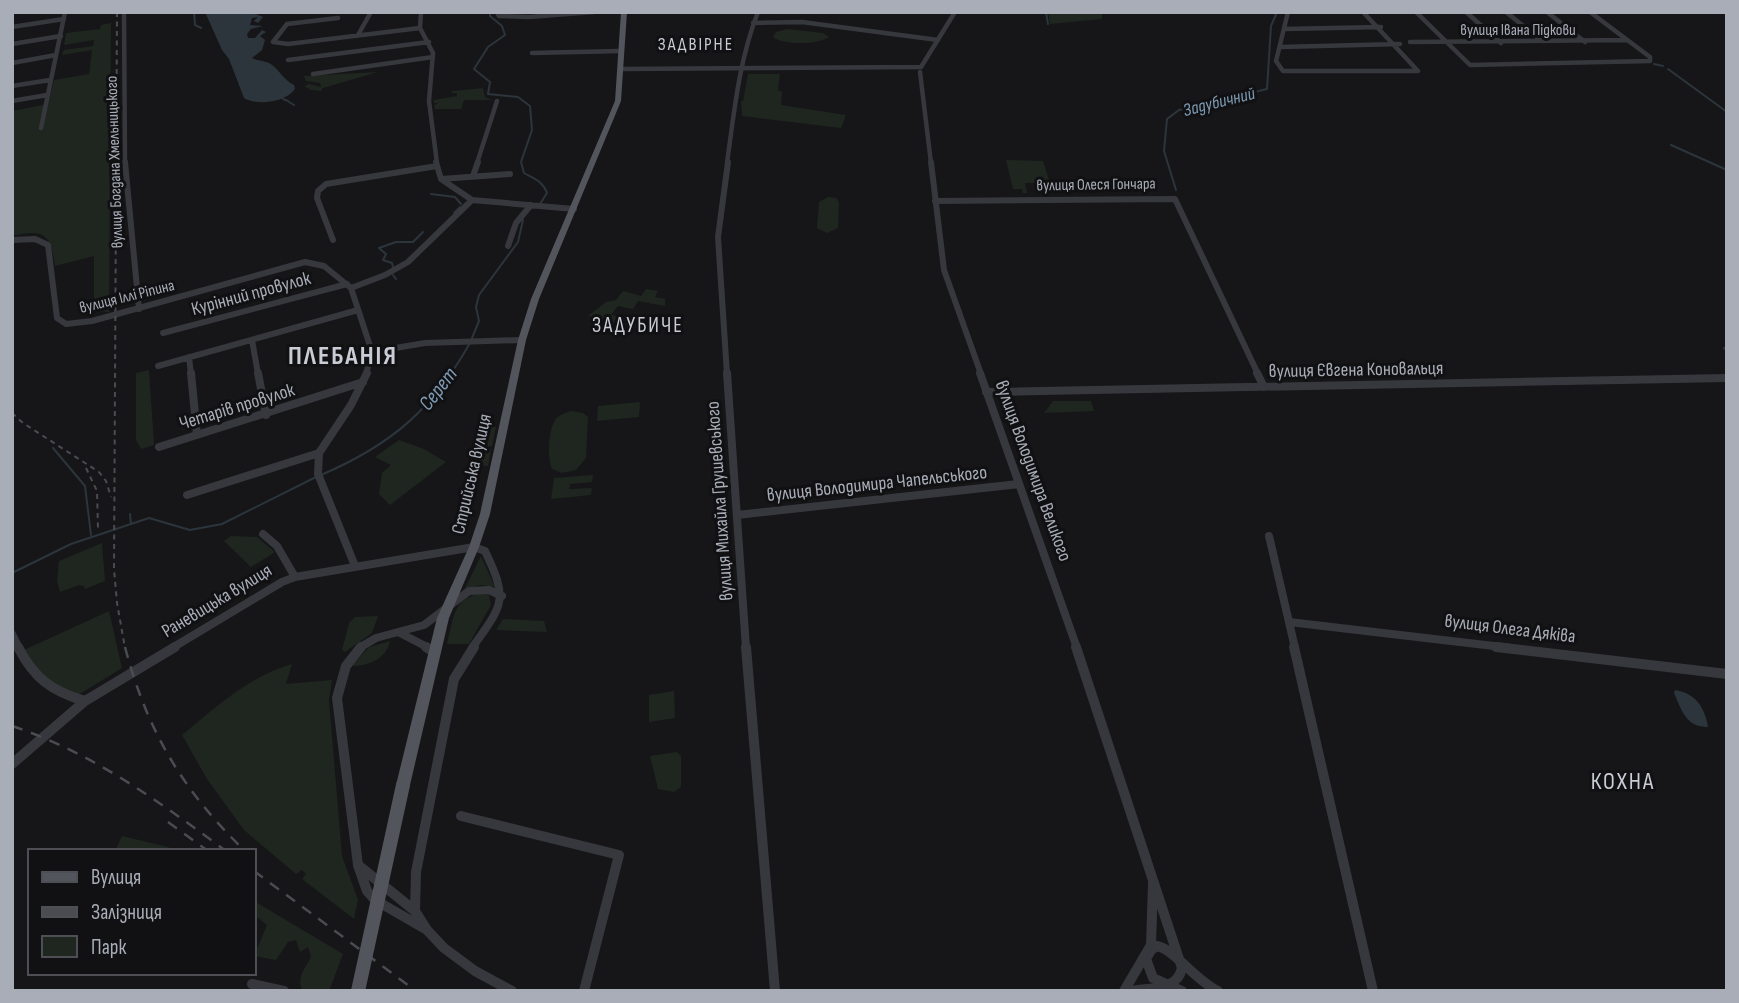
<svg xmlns="http://www.w3.org/2000/svg" width="1739" height="1003" viewBox="0 0 1739 1003" font-family="'Sofia Sans Condensed',sans-serif">
  <rect width="100%" height="100%" fill="#161618"/>
  <path fill="#1e261f" d="M1048 12H1102V19L1050 24Z
    M111 23 109 312 94 311V256L55 266C51 235 45 228 12 236V111L48 104 54 80 89 74 92 50 62 55 64 50 93 46 94 40 64 45 66 33 100 29 101 25Z
    M787 29 823 33 829 37C818 45 783 45 773 37L776 32Z
    M378 72 323 88 321 91 311 90 304 86 309 84 321 87 320 83 306 81 304 76Z
    M748 74H780L778 90 782 92 781 105 846 115 841 128 742 116 741 101H743Z
    M483 88 485 97 492 100H464L461 109H435L434 105 439 103H434V100L457 96V93H451L452 91Z
    M1006 160 1043 161 1050 183H1025L1027 193H1023L1022 189H1013Z
    M828 197 836 198 839 202 838 228 827 233 817 228 819 202Z
    M646 289 658 291 655 297 665 299V306L638 301 633 309 618 306 611 315 662 325 654 332 588 316 606 302 616 300 623 291 641 296Z
    M149 370 154 445 141 449 136 440V373Z
    M1053 401H1091L1094 411 1044 413Z
    M640 402 639 417 597 421 598 406Z
    M571 411 583 413 588 417 586 458 576 470 562 473 552 469C547 459 548 429 556 419 560 414 566 413 571 411Z
    M489 427H496L492 446H489V449H491L488 466 471 464 469 462Z
    M399 440 424 449 446 462 390 505 379 494 382 473 391 465 375 457Z
    M593 475 592 482 570 484 569 489 592 488 591 495 551 499 554 478Z
    M231 536 257 537 275 552 251 567 224 541Z
    M102 543 105 581 85 589 84 586 79 585 60 592 57 581 59 561Z
    M481 556 495 587 480 585 464 590Z
    M484 593 489 595 491 605 469 644H447C454 618 452 597 484 593Z
    M109 611 122 668 78 695 45 684 24 650Z
    M378 616 372 633 345 652 342 650 349 623 355 617Z
    M503 619 544 621 547 632 496 630Z
    M390 641C387 658 369 666 352 666L369 647Z
    M292 664 286 684 332 680 329 700 342 856 358 900 354 919 302 879 306 874 302 870 296 874 244 830 207 779 182 735C215 708 249 676 292 664Z
    M674 691 675 718 649 722V695Z
    M677 752 681 756V787L674 792 658 789 650 756Z
    M122 836 168 847 174 851H115Z
    M254 901 343 954 329 991 302 989C296 978 306 967 311 957L308 947 300 952 296 940 288 942 276 960 254 956 267 925 254 915Z"/>
  <path fill="#2c353c" d="M251 12 263 17 258 23 254 21 258 17 252 18 250 25 263 26 251 29 247 34 248 38H255L262 30 266 32 260 36 265 40 262 50 252 58C258 61 263 60 269 63 278 67 283 80 294 85L295 89C287 101 259 107 244 98L229 59 222 50 205 12Z
    M1675 690C1695 693 1705 707 1708 727 1686 727 1682 711 1674 693Z"/>
  <g fill="none" stroke-linecap="round" stroke-linejoin="round">
    <path stroke="#2c353c" stroke-width="2" d="M194 12 195 25 201 28
      M490 12V16L502 26 505 35 488 47 474 69 490 82 488 94 518 97 530 106 532 130 521 162 524 173C534 179 543 181 547 193L540 204
      M1046 12 1048 24
      M1654 64 1663 66
      M1668 69 1727 112
      M283 99 288 101
      M289 102 294 105
      M1671 145 1727 170
      M1176 190 1164 151 1167 119 1179 110 1267 89 1271 26 1277 12
      M431 194 455 197 461 204
      M454 213 460 207
      M393 267 392 263 383 260 386 254 379 248 396 242H413L423 232
      M393 275 396 279
      M472 338 479 321 476 307 479 295 518 242 523 220
      M1724 348 1727 351
      M53 448 85 486 91 535
      M321 475C391 445 432 410 470 343
      M130 514 131 524
      M12 573 71 544 149 518 190 530 222 524 316 477"/>
    <path stroke="#37383d" stroke-width="4.5" d="M124 12 125 163
      M421 12 420 28 433 53 429 101 437 163
      M497 12 499 16 529 17 594 12
      M1288 12 1276 61 1283 71H1418
      M1363 12 1418 71
      M1416 12 1470 65 1650 61V57L1590 12
      M1466 12 1501 43
      M1506 12 1542 41
      M1547 12 1585 42
      M338 18 287 24 273 42 288 44 420 28
      M753 23 802 22 938 40
      M12 27 64 19
      M1284 29 1381 27
      M358 35 371 12
      M1410 42 1627 40
      M12 44 61 36
      M1280 47 1400 44
      M532 53 620 51
      M288 60 429 42
      M12 63 56 55
      M921 67 955 12
      M620 69 921 67
      M920 72 931 163
      M313 74 433 57
      M12 86 50 80
      M12 101 47 95
      M41 128 65 12
      M477 163 497 101
      M727 163C734 113 739 60 758 12"/>
    <path stroke="#37383d" stroke-width="6" d="M125 162 139 309
      M436 162 441 179 472 200 574 209
      M931 162 944 270 981 374
      M473 176 478 162
      M441 179 510 174
      M935 201 1175 199 1258 374
      M12 240 35 239 48 245 57 318 66 324 92 321 305 262 324 266 351 288 372 352 366 374
      M333 240 317 198 318 191 326 184 437 166
      M508 246 516 223 531 205
      M351 288 385 275 408 262 472 200
      M163 333 347 284
      M252 340 258 374
      M372 352 425 343 522 340
      M189 357 191 374
      M158 366 358 310
      M727 374 718 237 728 162"/>
    <path stroke="#37383d" stroke-width="8" d="M191 373 197 435
      M258 373 266 415
      M727 373 746 648
      M980 373 1077 648
      M1257 373 1264 387
      M986 392 1727 378
      M159 447 363 382
      M187 495 319 453
      M737 515 1019 484
      M263 534 277 546 295 577
      M1269 536 1295 648
      M355 566 318 474 319 453 351 405 367 373
      M1289 622 1511 648
      M400 633 429 648
      M12 634 19 648
      M172 648 282 582 295 577 474 547 485 551C509 601 503 604 472 648
      M359 648 376 638 424 625 469 591 489 590 502 596"/>
    <path stroke="#37383d" stroke-width="10" d="M18 647C34 678 51 691 85 701
      M361 647 346 666 337 698 358 865 367 891 375 900 427 930
      M426 647 434 652
      M746 647 775 991
      M1076 647 1182 968C1177 992 1149 987 1130 991
      M1294 647 1373 991
      M1496 647 1727 674
      M12 764 85 701 175 647
      M461 816 619 855 584 991
      M358 865 415 911 427 930 444 948 475 971 512 991
      M415 911 416 872 454 679 474 647
      M252 984 284 991
      M1124 991 1151 945 1153 883
      M1182 991 1153 978 1146 959 1151 950 1157 946C1174 949 1196 981 1218 991"/>
    <path fill="#53555c" fill-rule="evenodd" d="M621 12H627L621 101 539 299 526 340 490 514 479 547 449 618 410 785 408 789 403 791 398 789 396 785 437 618 469 547 480 514 518 340 531 299 615 101Z"/>
    <path stroke="#4a4c52" stroke-width="2" stroke-dasharray="5 4.5" stroke-linecap="butt" d="M117 12 114 569 117 603 125 648
      M12 413 23 423 99 472 106 481 111 497
      M86 468 97 491 98 529"/>
    <path stroke="#4a4c52" stroke-width="2.5" stroke-dasharray="11 9" stroke-linecap="butt" d="M125 647C147 731 183 791 245 851
      M12 726C93 753 158 801 226 851
      M168 822 208 851
      M254 871 416 991"/>
    <path stroke="#53555c" stroke-width="14" d="M358 991 403 785"/>
  </g>
  <g text-anchor="middle" dominant-baseline="central" stroke-width="6" stroke-linejoin="round" paint-order="stroke">
    <g font-size="16" fill="#a8adb8" stroke="#111113">
      <text x="1518" y="30">вулиця Івана Підкови</text>
      <text transform="translate(115 162) rotate(-92)">вулиця Богдана Хмельницького</text>
      <text transform="translate(1096 185) rotate(-1)">вулиця Олеся Гончара</text>
      <text transform="translate(127 297) rotate(-14)">вулиця Іллі Ріпина</text>
    </g>
    <g font-size="18" letter-spacing="2" fill="#c9ccd4" stroke="#111113">
      <text x="696" y="44">ЗАДВІРНЕ</text>
    </g>
    <g font-size="18" font-style="italic" fill="#7f9bb3" stroke="#111113">
      <text transform="translate(1219 102) rotate(-14)">Задубичний</text>
    </g>
    <g font-size="19" fill="#a8adb8" stroke="#111113">
      <text transform="translate(251 294) rotate(-15)">Курінний провулок</text>
      <text transform="translate(1356 370) rotate(-1)">вулиця Євгена Коновальця</text>
      <text transform="translate(237 407) rotate(-17)">Четарів провулок</text>
      <text transform="translate(1033 471) rotate(70)">вулиця Володимира Великого</text>
      <text transform="translate(472 474) rotate(-77)">Стрийська вулиця</text>
      <text transform="translate(877 484) rotate(-6)">вулиця Володимира Чапельського</text>
      <text transform="translate(720 501) rotate(-94)">вулиця Михайла Грушевського</text>
      <text transform="translate(217 601) rotate(-31)">Раневицька вулиця</text>
      <text transform="translate(1510 629) rotate(7)">вулиця Олега Дяківа</text>
    </g>
    <g font-size="21" letter-spacing="2" fill="#c9ccd4" stroke="#111113">
      <text x="638" y="325">ЗАДУБИЧЕ</text>
    </g>
    <g font-size="21" font-style="italic" fill="#7f9bb3" stroke="#111113">
      <text transform="translate(438 389) rotate(-52)">Серет</text>
    </g>
    <g font-size="24" letter-spacing="2" fill="#c9ccd4" stroke="#111113">
      <text x="1623" y="781">КОХНА</text>
    </g>
    <g font-size="26" font-weight="bold" letter-spacing="2" fill="#c9ccd4" stroke="#111113">
      <text x="343" y="356">ПЛЕБАНІЯ</text>
    </g>
  </g>
  <rect width="1739" height="1003" fill="none" stroke="#a8adb8" stroke-width="28"/>
  <rect x="28" y="849" width="228" height="126" fill="#111113" stroke="#4d4f55" stroke-width="2"/>
  <rect x="42" y="872" width="35" height="10" fill="#53555c" stroke="#4d4f55" stroke-width="2"/>
  <text x="91" y="884" font-size="21" fill="#a8adb8">Вулиця</text>
  <rect x="42" y="907" width="35" height="10" fill="#4a4c52" stroke="#4d4f55" stroke-width="2"/>
  <text x="91" y="919" font-size="21" fill="#a8adb8">Залізниця</text>
  <rect x="42" y="936" width="35" height="21" fill="#1e261f" stroke="#4d4f55" stroke-width="2"/>
  <text x="91" y="954" font-size="21" fill="#a8adb8">Парк</text>
</svg>
